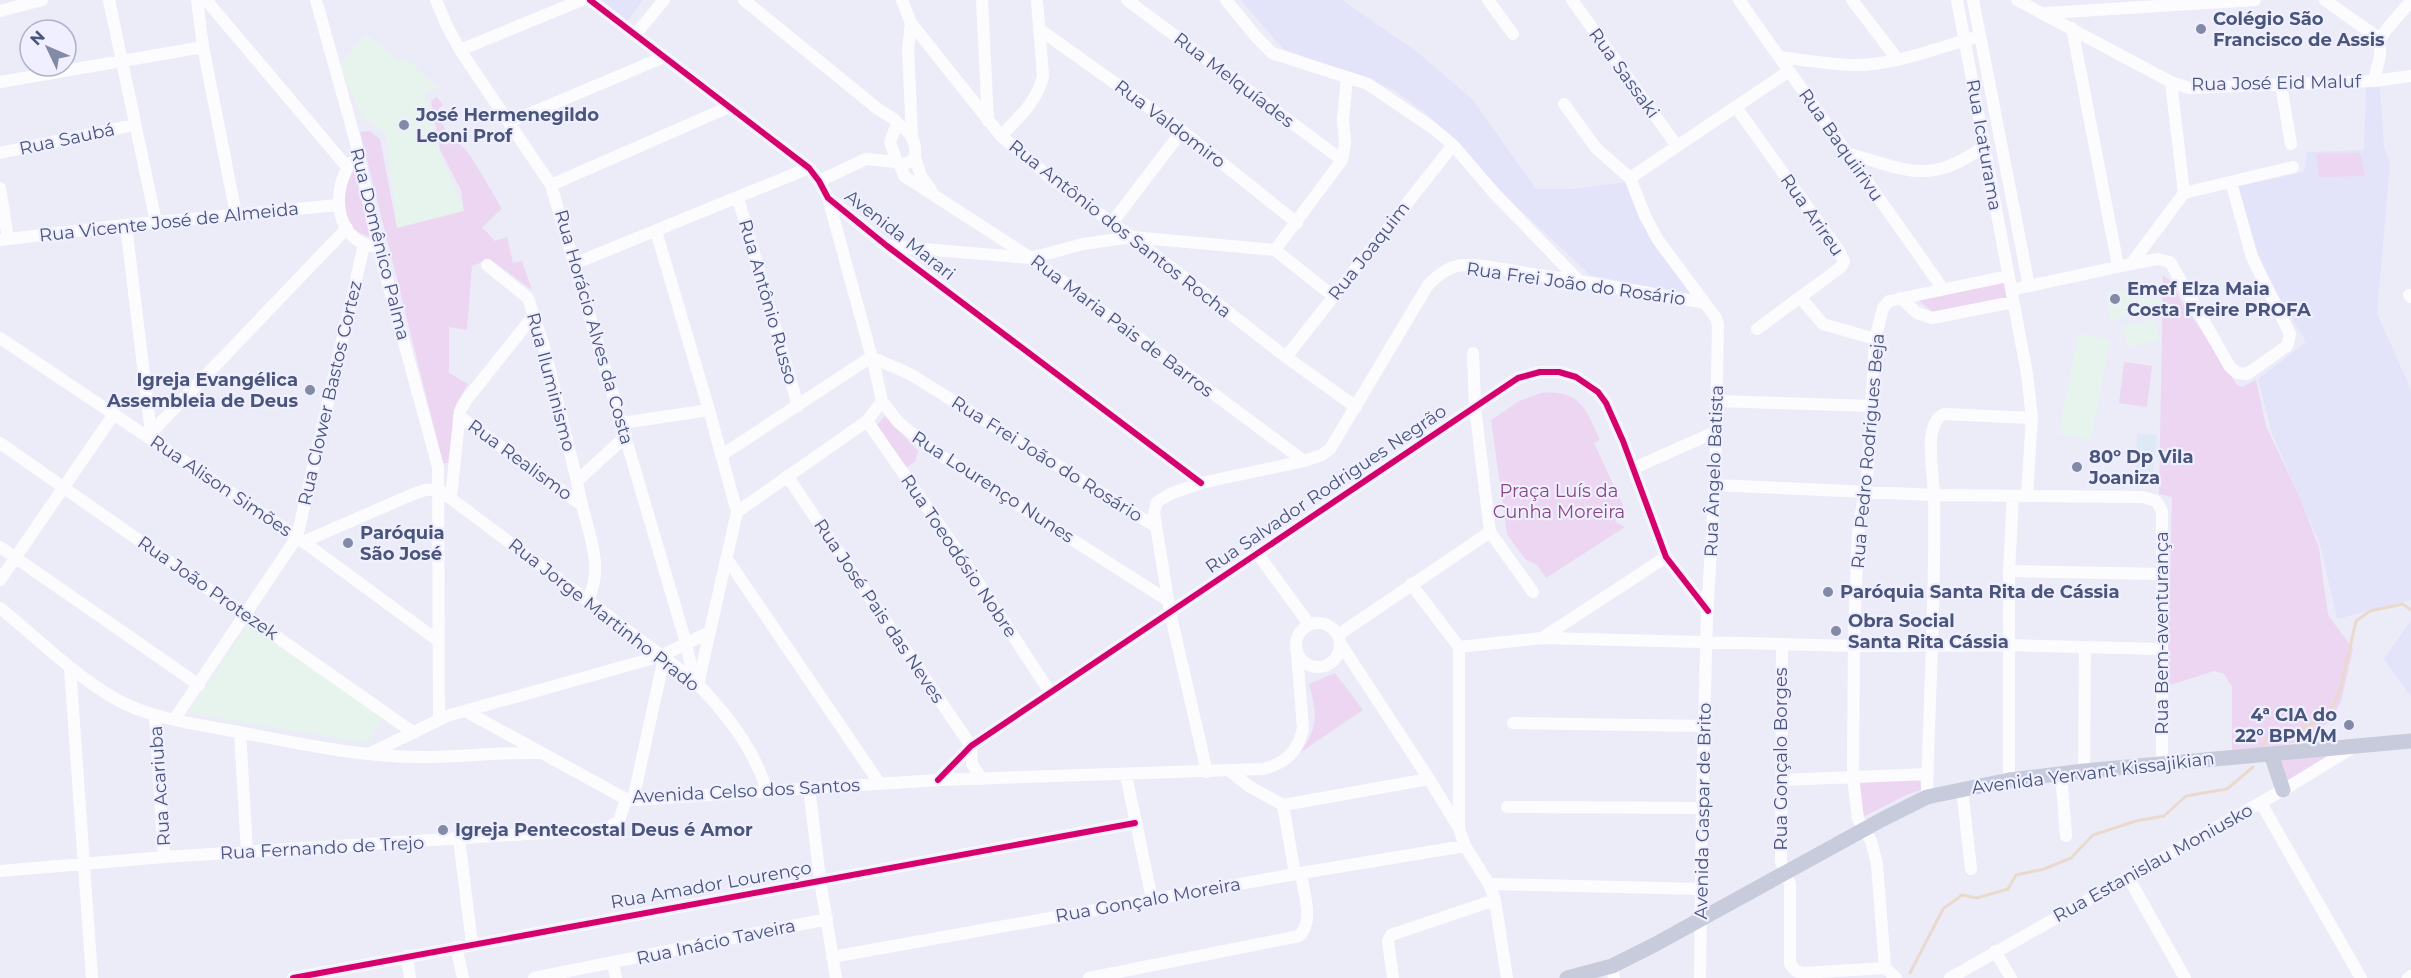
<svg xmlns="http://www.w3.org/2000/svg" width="2411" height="978" viewBox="0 0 2411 978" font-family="Montserrat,sans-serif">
  <rect width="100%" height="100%" fill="#ececf9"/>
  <path fill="#e3e3fa" d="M601 0H643L628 21Z
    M1241 0H1342L1416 51 1473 100 1536 189H1573L1626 182 1650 239 1695 296 1590 275 1514 204 1429 116 1394 90 1283 49Z
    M2366 87H2380L2384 146 2390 164 2377 313 2411 390V600L2337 619 2320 544 2272 434 2258 379 2306 342 2266 275 2240 202 2238 186 2304 172 2307 152 2364 150Z
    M2411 620V697L2384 659Z"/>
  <path fill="#e7f4ed" d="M367 35 400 62 406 59 438 88 425 93 439 151 464 211 397 228 386 133 363 118 339 65Z
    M2158 284 2162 311 2110 320 2106 293Z
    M2155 320 2159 340 2127 347 2123 326Z
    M2078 334 2110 339 2091 440 2059 434Z
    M248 624 382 717 368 743 188 713Z"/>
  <path fill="#dceaf6" d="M2137 434 2157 435 2153 477H2136Z"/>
  <path fill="#ecd6f2" d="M437 97 443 105 439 108C441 137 458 137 471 157 482 174 492 192 502 209L482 227 495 241 507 237 513 263 522 261 532 290 490 259 472 266 467 330 449 327V373L468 384 456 404 448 463H443L360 132 370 131 380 139 397 228 464 211 461 190 440 150 431 101Z
    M2360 153 2365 176 2319 177 2317 154Z
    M356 164 372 237C334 229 341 191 356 164Z
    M2163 276 2173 282 2179 297 2237 385 2242 387 2256 380 2266 426 2301 500 2319 548 2328 615 2353 649 2341 701 2332 718 2311 739 2283 745 2232 750V687L2224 674 2214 671 2167 686 2172 497 2159 494Z
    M2005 279 2009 302 1935 314 1916 298Z
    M2124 362 2152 366 2147 407 2119 403Z
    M1541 393C1580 389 1587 410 1600 440L1594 443 1623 505 1615 522 1625 527 1546 578 1537 565 1525 559 1507 534 1491 420 1519 401Z
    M885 416 918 451 915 462 899 471 871 432Z
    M1335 673 1363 710 1301 752C1319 725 1317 714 1309 684Z
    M2325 756 2328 758 2286 785 2279 760Z
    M1920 779 1921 790 1906 795 1865 816 1863 814 1859 782Z"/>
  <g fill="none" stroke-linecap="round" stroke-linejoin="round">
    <path stroke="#eadacd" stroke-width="3" d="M2263 745C2275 727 2277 733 2295 731 2306 729 2319 719 2329 714L2341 687 2356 621 2370 611 2403 604 2411 610
      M1910 973 1943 909 1962 895 1977 898 2008 889 2016 875 2044 869 2071 858 2093 835 2136 821 2164 816 2186 796 2227 789 2253 767"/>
    <path stroke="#fcfcfe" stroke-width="12" d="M109 0 156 222
      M197 0 203 47 236 214
      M206 0 347 167
      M316 0 355 139 378 247 438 467 439 719
      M436 0 447 26 460 50 551 185 686 643 694 680
      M590 0 809 168 819 181 828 198 887 246 1201 483
      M744 0 878 109 894 119 899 126
      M902 0 911 23 908 49 912 135
      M982 0 988 121
      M1127 0 1342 160
      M1226 0 1257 38 1272 53 1368 84 1434 129 1453 145 1495 194 1578 280
      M1488 0 1513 34
      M1572 0 1677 146
      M1739 0 1943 289
      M1852 0 1898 60
      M1957 0 2027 374 2032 418 2027 495
      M1973 0 2029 286
      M2017 0 2171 82 2189 88 2374 81 2411 76
      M2325 0 2380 39
      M0 11 42 0
      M2047 13 2255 0
      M911 23 1001 136 1054 181 1132 237 1286 357 1356 407
      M2072 28 2118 266
      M1039 29 1182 131 1297 223
      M635 35 664 0
      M460 50 582 0
      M1779 57C1804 60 1831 65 1857 65 1898 64 1934 49 1973 38
      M2374 81 2380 55V39L2386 30 2411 1
      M0 82 203 47
      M2281 85 2291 144
      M1564 104 1596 148 1630 178
      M1736 107 1839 251 1844 261 1841 267 1757 329
      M510 122 664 57
      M1001 136C1019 117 1037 102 1043 76L1037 0
      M0 153 134 125
      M1846 153C1905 169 1930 187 1984 146
      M915 157 921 176 931 190
      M352 162C331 187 334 238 371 246
      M900 165 904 176 1031 258 1304 461
      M819 181 866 159 897 162 900 165 910 162 915 157C916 142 913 136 901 126L895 129 890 142 897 162
      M551 185 729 107
      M0 188 8 238
      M2184 193 2293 167
      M738 198 798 406
      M828 198 874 365 882 401 898 422 935 452 1167 600
      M1111 224 1182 131
      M126 225 151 433
      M656 231 709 410 737 512 698 684
      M0 240 126 225 338 205
      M888 246 1031 258 1083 244 1132 237 1275 250 1342 160 1345 143 1343 120 1347 77
      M1275 250 1333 296
      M576 263 809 168
      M2131 264 2158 259 2170 262 2230 367 2237 373 2247 374 2287 346 2290 334 2252 257 2231 182
      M487 265 528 298 544 347 577 481
      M2011 290 2131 264 2184 193 2171 82
      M2409 295 2411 297
      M1800 297 1823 324 1875 339
      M1901 298 1917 313 1932 318 2013 302
      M0 338 297 537 437 640
      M1473 353 1475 407 1490 532 1533 592
      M1286 357 1453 145
      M1716 401 1872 406
      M459 416 580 504
      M867 421 956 549 1050 692
      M622 423 709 410
      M147 437 347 228
      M0 443 414 733
      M722 455 871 357 910 374 1156 527
      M1634 468 1715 432
      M787 476 971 746
      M1715 485 1934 495 2143 497 2156 501 2162 511V764
      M438 489 694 680C725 712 754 748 767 791
      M451 498 460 411 467 399 534 315
      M737 512 867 421 882 401
      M303 542 411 495 425 490 438 489
      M0 547 199 685
      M1257 553 1309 624
      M727 559 880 784
      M2009 571 2161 574
      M0 580 114 414
      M1411 584 1459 647V827
      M588 601C591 592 595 583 595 573 597 546 581 511 577 481L626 436
      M0 608C37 638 73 674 114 698 148 718 190 723 228 730 291 742 356 757 421 757 461 757 500 752 539 753
      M1296 645a22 22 0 1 1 44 0a22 22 0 1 1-44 0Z
      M1338 635 1490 532
      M1542 638 1666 557
      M1340 643 1429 779 1459 828 1465 846 1489 884 1495 900 1507 978
      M1782 644 1781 862 1790 884V964L1796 971 1804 973 1885 968 1896 978
      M1459 647 1542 638 1854 646 2008 645 2161 649
      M70 667 92 978
      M467 712 626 799 633 800 938 780 1263 769C1286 763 1298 752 1303 728L1297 654
      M155 715 164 857
      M174 720 297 537 364 245
      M1513 723 1704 726
      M240 732 247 852
      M971 746 972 764 982 779
      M371 753 447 716 661 656 710 632
      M1230 771 1250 787 1283 805 1295 874
      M2084 771 2085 648
      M1207 772 1170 612 1154 513 1157 502 1170 494 1201 483 1304 461 1322 455 1330 449 1428 285C1438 275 1449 266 1464 265 1486 264 1510 271 1532 274 1590 282 1648 293 1705 303
      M2061 773 2066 836
      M1126 775 1152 899
      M938 780 971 746 1518 378 1540 372H1559L1576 377 1598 392 1606 403 1623 441 1666 557 1708 611
      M1782 780 1928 774
      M2009 780V571L2013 496
      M809 787 820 880 836 978
      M1962 789 1971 869
      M1927 797C1929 697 1936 596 1934 495 1934 474 1922 424 1944 414L2032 418
      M633 800 664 658
      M2261 803 2361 978
      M1283 805 1429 779
      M1507 807 1702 808
      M459 839 472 944
      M0 871 164 857 606 829 619 821 626 799
      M2128 877 2185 978
      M1489 884 1701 889
      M456 947 463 978
      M1995 951 2011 978
      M407 956 410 978
      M832 957 1301 873 1465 846
      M613 963 616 978
      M1612 966 1614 978
      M1885 968 1877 864 1871 841 1858 819 1853 777 1854 635 1858 534 1868 469 1875 339 1883 308 1889 301 2008 276
      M293 978 1135 823
      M534 978 827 919
      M1089 978 1299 936C1315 922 1303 891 1301 873
      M1393 978 1388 941 1391 935 1495 900
      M1700 978 1702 808 1707 614 1715 485 1718 325 1716 318 1658 240 1645 216 1630 178 1789 71
      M1950 978 2283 790 2354 747
      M2408 978 2411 976"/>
    <path stroke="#c8cbdc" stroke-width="15" d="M2271 754 2283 790
      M1567 978 1612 966 1654 945 1883 819 1927 797 2009 780 2084 771 2411 741"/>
    <defs>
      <path id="cycleway" d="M590 0 809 168 819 181 828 198 887 246 1201 483
        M938 780 971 746 1518 378 1540 372H1559L1576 377 1598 392 1606 403 1623 441 1666 557 1708 611
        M293 978 1135 823"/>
    </defs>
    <use href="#cycleway" stroke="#efefff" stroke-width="10"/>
    <use href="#cycleway" stroke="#d6006c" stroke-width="6"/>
  </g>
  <g fill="#828aa6" stroke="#efefff" stroke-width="2">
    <circle cx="2201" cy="29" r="6"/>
    <circle cx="404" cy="125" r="6"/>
    <circle cx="2115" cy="299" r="6"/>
    <circle cx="310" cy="390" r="6"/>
    <circle cx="2077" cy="467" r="6"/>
    <circle cx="348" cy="543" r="6"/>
    <circle cx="1828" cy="592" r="6"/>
    <circle cx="1836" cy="631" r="6"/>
    <circle cx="2349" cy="725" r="6"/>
    <circle cx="443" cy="830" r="6"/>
  </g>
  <g text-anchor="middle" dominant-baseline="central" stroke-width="4.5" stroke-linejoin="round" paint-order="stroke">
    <g font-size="18" font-weight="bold" fill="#49557a" stroke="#efefff" text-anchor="start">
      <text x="2213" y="19">Colégio São<tspan x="2213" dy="21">Francisco de Assis</tspan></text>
      <text x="416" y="115">José Hermenegildo<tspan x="416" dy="21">Leoni Prof</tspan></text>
      <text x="2127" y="289">Emef Elza Maia<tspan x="2127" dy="21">Costa Freire PROFA</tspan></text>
      <text x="298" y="380" text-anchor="end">Igreja Evangélica<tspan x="298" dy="21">Assembleia de Deus</tspan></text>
      <text x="2089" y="457">80º Dp Vila<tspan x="2089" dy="21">Joaniza</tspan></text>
      <text x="360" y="533">Paróquia<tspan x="360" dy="21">São José</tspan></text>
      <text x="1840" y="592">Paróquia Santa Rita de Cássia</text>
      <text x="1848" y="621">Obra Social<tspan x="1848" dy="21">Santa Rita Cássia</tspan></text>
      <text x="2337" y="715" text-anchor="end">4ª CIA do<tspan x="2337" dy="21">22° BPM/M</tspan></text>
      <text x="455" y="830">Igreja Pentecostal Deus é Amor</text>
    </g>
    <g font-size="18" fill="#49557a" stroke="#efefff">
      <text transform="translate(1624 73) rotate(54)">Rua Sassaki</text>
      <text transform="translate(1234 80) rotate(37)">Rua Melquíades</text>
      <text transform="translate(2276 83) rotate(-1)">Rua José Eid Maluf</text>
      <text transform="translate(1170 124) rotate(37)">Rua Valdomiro</text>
      <text transform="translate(67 139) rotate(-12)">Rua Saubá</text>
      <text transform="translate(1841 145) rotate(55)">Rua Baquiirivu</text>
      <text transform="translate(1984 145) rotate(80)">Rua Icaturama</text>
      <text transform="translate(1812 215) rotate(55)">Rua Arireu</text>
      <text transform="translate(169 222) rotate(-6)">Rua Vicente José de Almeida</text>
      <text transform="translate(1120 229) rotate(38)">Rua Antônio dos Santos Rocha</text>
      <text transform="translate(900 235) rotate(38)">Avenida Marari</text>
      <text transform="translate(380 244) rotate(76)">Rua Domênico Palma</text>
      <text transform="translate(1369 251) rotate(-52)">Rua Joaquim</text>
      <text transform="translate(1576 284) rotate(8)">Rua Frei João do Rosário</text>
      <text transform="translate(768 302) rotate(74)">Rua Antônio Russo</text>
      <text transform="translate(1122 326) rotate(37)">Rua Maria Pais de Barros</text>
      <text transform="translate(594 327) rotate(74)">Rua Horácio Alves da Costa</text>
      <text transform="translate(551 382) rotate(75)">Rua Iluminismo</text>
      <text transform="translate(330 393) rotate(-77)">Rua Clower Bastos Cortez</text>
      <text transform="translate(1868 451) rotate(-85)">Rua Pedro Rodrigues Beja</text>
      <text transform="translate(1047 459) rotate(32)">Rua Frei João do Rosário</text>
      <text transform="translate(520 460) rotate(36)">Rua Realismo</text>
      <text transform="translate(1714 471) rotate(-88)">Rua Ângelo Batista</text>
      <text transform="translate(221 486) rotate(34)">Rua Alison Simões</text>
      <text transform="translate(993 487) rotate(33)">Rua Lourenço Nunes</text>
      <text transform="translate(1326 489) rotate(-34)">Rua Salvador Rodrigues Negrão</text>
      <text transform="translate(959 556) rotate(56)">Rua Toeodósio Nobre</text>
      <text transform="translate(208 588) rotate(35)">Rua João Protezek</text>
      <text transform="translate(879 611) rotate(56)">Rua José Pais das Neves</text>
      <text transform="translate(604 615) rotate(38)">Rua Jorge Martinho Prado</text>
      <text transform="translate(2162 633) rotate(-90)">Rua Bem-aventurança</text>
      <text transform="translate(1781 759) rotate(-90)">Rua Gonçalo Borges</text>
      <text transform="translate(2093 773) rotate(-7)">Avenida Yervant Kissajikian</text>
      <text transform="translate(160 786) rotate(-94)">Rua Acariuba</text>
      <text transform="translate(746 791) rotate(-3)">Avenida Celso dos Santos</text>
      <text transform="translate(1703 811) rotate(-89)">Avenida Gaspar de Brito</text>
      <text transform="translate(322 848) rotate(-3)">Rua Fernando de Trejo</text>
      <text transform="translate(2153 863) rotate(-29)">Rua Estanislau Moniusko</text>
      <text transform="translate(711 885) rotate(-10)">Rua Amador Lourenço</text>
      <text transform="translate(1148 900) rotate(-10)">Rua Gonçalo Moreira</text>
      <text transform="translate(716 942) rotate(-12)">Rua Inácio Taveira</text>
    </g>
    <g font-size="18" fill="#8c4585" stroke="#efefff">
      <text x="1559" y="491">Praça Luís da<tspan x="1559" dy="21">Cunha Moreira</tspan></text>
    </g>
  </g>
  <g transform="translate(48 48) rotate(314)"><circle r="28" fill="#efefff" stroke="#adb1ca" stroke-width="1.5"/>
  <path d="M0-4.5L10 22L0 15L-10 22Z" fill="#828aa6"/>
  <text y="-9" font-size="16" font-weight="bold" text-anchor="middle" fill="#49557a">N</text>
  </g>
</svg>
